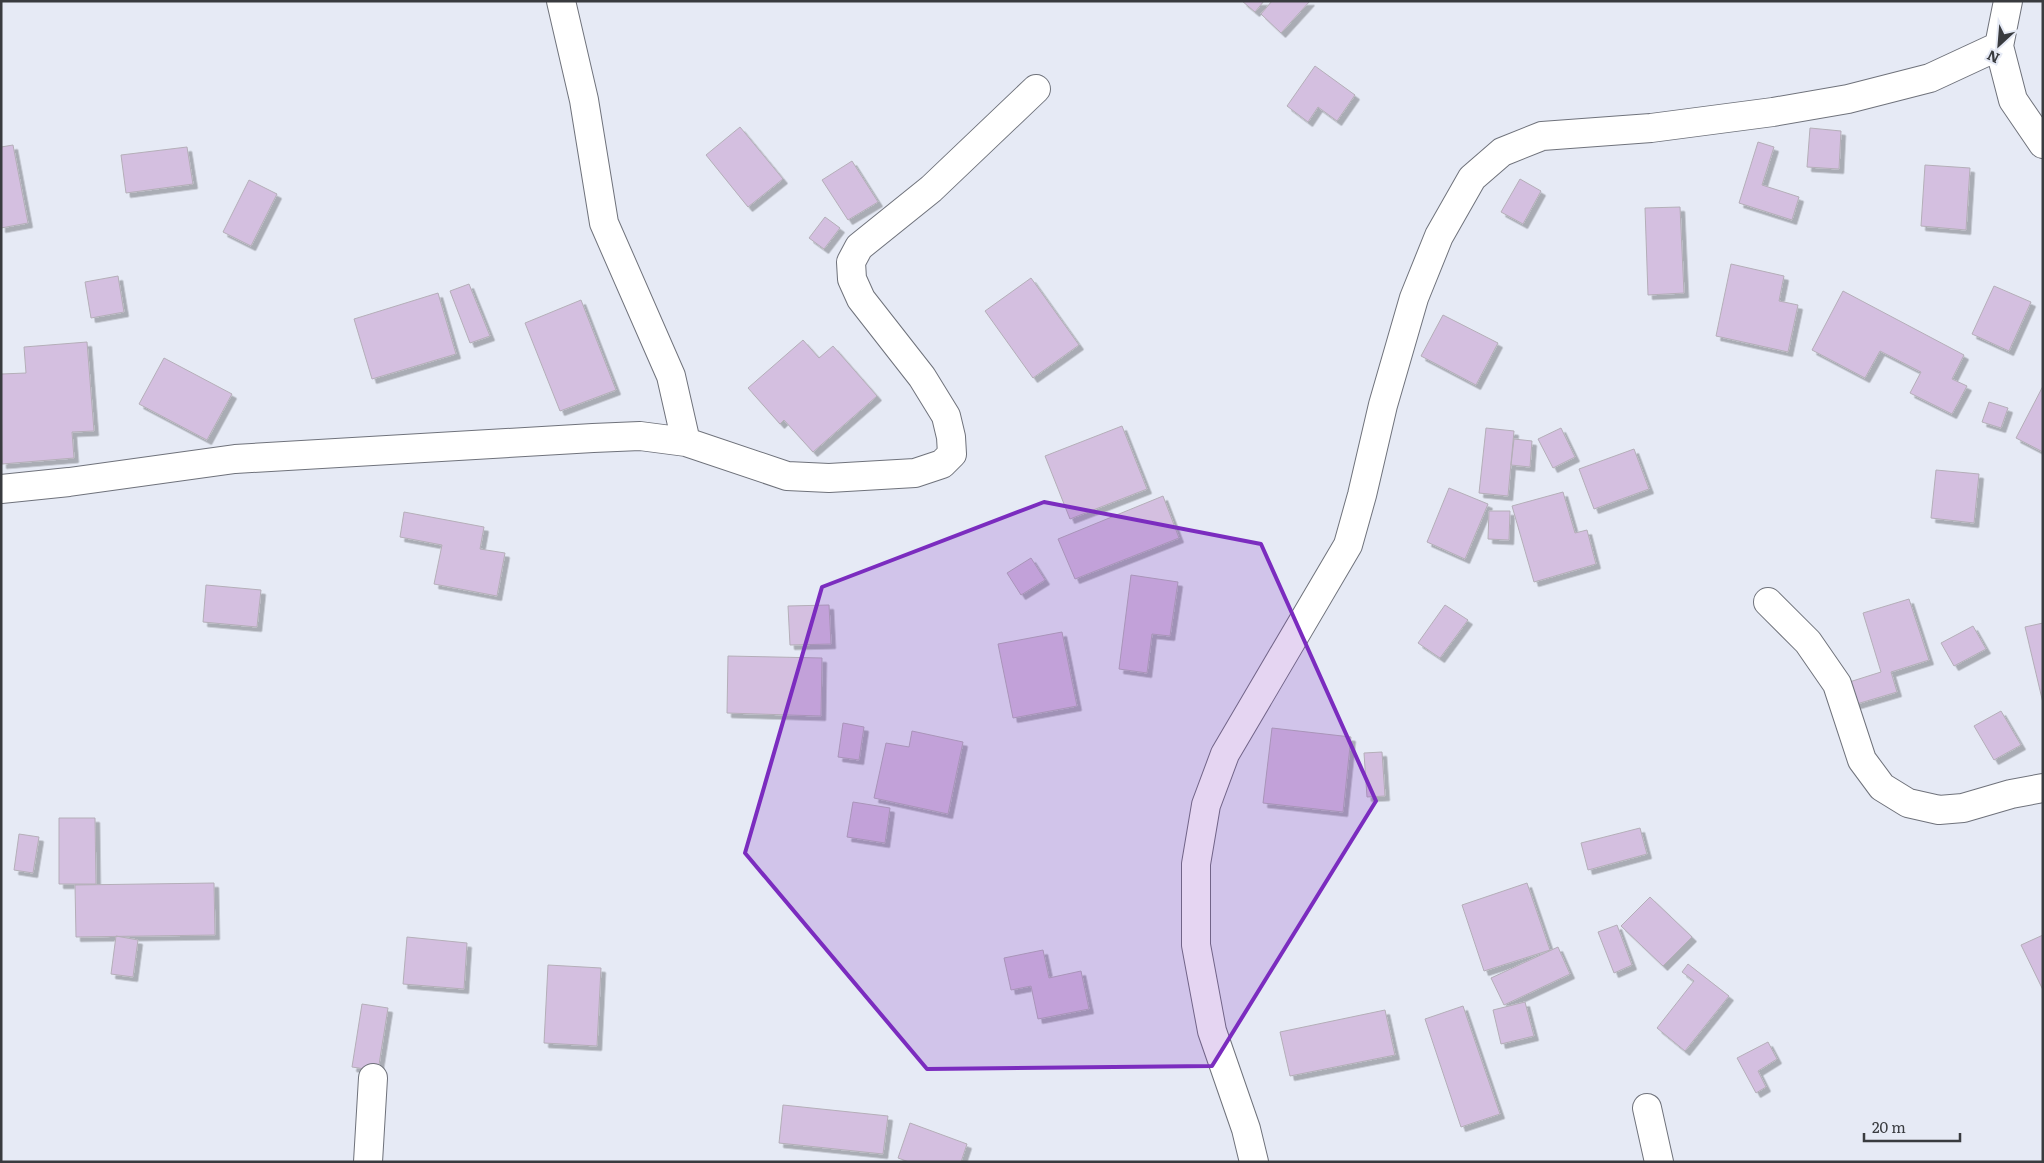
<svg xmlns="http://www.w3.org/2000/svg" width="2044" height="1163" viewBox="0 0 2044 1163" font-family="Literata,serif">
  <defs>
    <filter id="shadow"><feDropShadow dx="4.5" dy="4.5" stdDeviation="0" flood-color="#0004"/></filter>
  </defs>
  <rect width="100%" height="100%" fill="#e6eaf5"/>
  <path fill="#d4bfe0" stroke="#b4aeb8" filter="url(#shadow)" d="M1242 1H1264L1255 12Z
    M1272 1H1310L1281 33 1261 14Z
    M1315 66 1355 95 1337 121 1318 107 1308 122 1287 106Z
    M740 127 783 179 748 207 706 155Z
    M1810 128 1841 131 1839 169 1807 167Z
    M1758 142 1774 147 1762 185 1799 197 1792 220 1739 203Z
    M13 145 28 223 1 228V147Z
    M187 147 193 184 126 193 121 155Z
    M852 161 878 202 848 220 822 180Z
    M1925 165 1970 168 1966 230 1921 226Z
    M1520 179 1541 191 1523 224 1501 212Z
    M249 180 277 194 251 246 223 232Z
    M1680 207 1684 293 1648 295 1645 208Z
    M825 217 840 228 824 249 809 238Z
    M1731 264 1784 276 1779 301 1798 305 1788 352 1716 336Z
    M118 276 124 312 91 318 85 282Z
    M1031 278 1079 345 1033 378 985 311Z
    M469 284 490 336 470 343 450 291Z
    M1994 286 2031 302 2009 351 1972 334Z
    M1843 291 1964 355 1952 379 1967 386 1952 414 1910 393 1921 372 1880 351 1865 378 1812 350Z
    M438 293 456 354 372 379 354 319Z
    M581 300 616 390 560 411 525 323Z
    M1443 315 1498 343 1476 385 1421 356Z
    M803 340 819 358 833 346 877 396 813 452 784 420 780 424 748 388Z
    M87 342 94 431 72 432 74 458 2 464 1 374 26 373 24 347Z
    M164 358 232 394 207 440 139 404Z
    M2043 386V452L2016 438Z
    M1989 402 2008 408 2001 428 1982 422Z
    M1122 426 1147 489 1070 519 1045 456Z
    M1486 428 1514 431 1508 496 1479 493Z
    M1561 428 1575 457 1553 468 1538 439Z
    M1514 439 1532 441 1530 467 1511 465Z
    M1634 449 1649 489 1594 509 1579 469Z
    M1936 470 1979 474 1974 523 1931 518Z
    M1449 488 1488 504 1465 559 1427 542Z
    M1563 492 1575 533 1587 530 1596 564 1534 582 1512 506Z
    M1163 496 1179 538 1075 579 1058 539Z
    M1489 511H1510L1509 540 1488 539Z
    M404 512 484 527 480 549 505 553 497 596 434 584 442 545 400 537Z
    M1031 558 1045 580 1021 595 1007 573Z
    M1131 575 1178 582 1170 636 1152 634 1147 673 1119 669Z
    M206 585 261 590 257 627 203 622Z
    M1909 599 1929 660 1891 672 1897 692 1850 706 1843 684 1881 672 1863 613Z
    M829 605 831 644 790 645 788 606Z
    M1445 605 1468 620 1440 658 1418 643Z
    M2043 623V703L2025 627Z
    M1973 626 1986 649 1954 666 1941 643Z
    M1062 632 1077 706 1013 718 998 644Z
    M728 656 822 658 821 716 727 713Z
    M2001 711 2021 745 1994 760 1974 726Z
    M843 723 864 727 859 760 838 757Z
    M1272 728 1351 737 1343 812 1263 803Z
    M912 731 963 742 948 814 874 798 886 743 909 747Z
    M1382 752 1385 796 1367 797 1364 753Z
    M853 802 890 808 885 843 847 837Z
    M59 818H95L96 884H59Z
    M1640 828 1647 854 1588 870 1581 843Z
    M19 834 39 837 33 873 14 870Z
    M214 883 215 935 76 937 75 885Z
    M1527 883 1550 950 1484 971 1462 905Z
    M1650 897 1692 937 1663 966 1621 926Z
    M1617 925 1632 965 1614 973 1598 932Z
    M2043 935V990L2021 945Z
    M116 936 138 940 133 977 111 974Z
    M407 937 467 943 464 989 403 984Z
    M1558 947 1570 974 1504 1005 1491 978Z
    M1043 950 1049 978 1081 971 1089 1009 1038 1019 1031 986 1011 990 1004 958Z
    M1688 964 1729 996 1685 1051 1657 1028 1694 981 1682 972Z
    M548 965 601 968 597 1046 544 1043Z
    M1525 1002 1534 1036 1501 1044 1493 1010Z
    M362 1004 388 1008 378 1071 352 1067Z
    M1463 1006 1500 1114 1461 1127 1425 1019Z
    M1385 1010 1395 1055 1290 1076 1280 1032Z
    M1768 1042 1777 1059 1758 1071 1766 1087 1756 1093 1737 1058Z
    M783 1105 888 1116 883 1154 779 1143Z
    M910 1123 967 1144 961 1162H909L898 1158Z"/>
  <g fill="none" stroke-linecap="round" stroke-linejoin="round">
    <defs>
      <path id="minor" d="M561 1 584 100 604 223 671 376 686 442
        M2008 1 1999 46 2013 100 2043 144
        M1 489 69 482 235 459 593 438 640 436 686 442 787 476 829 478 915 473 942 464 952 454 951 437 946 416 922 377 861 299 852 279 851 262 859 247 931 189 1036 89
        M1768 602 1808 642 1837 684 1862 760 1882 787 1908 803 1939 810 1963 808 2011 794 2043 788
        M1647 1108 1659 1162
        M368 1162 373 1078
        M1254 1162 1246 1129 1212 1031 1196 945V864L1206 805 1225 754 1348 545 1362 495 1383 405 1414 298 1439 236 1472 178 1502 152 1542 136 1651 128 1773 112 1848 99 1930 78 1999 46"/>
    </defs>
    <use href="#minor" stroke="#6f727b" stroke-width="30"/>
    <use href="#minor" stroke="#fff" stroke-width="28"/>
  </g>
  <path fill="#7b2cbf" fill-opacity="0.2" stroke="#7b2cbf" stroke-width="4" stroke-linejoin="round" d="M1044 502 1261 544 1376 801 1212 1066 927 1069 745 853 822 587Z"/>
  <rect width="2044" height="1163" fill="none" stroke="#393b3f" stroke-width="5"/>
  <g transform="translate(1999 45) rotate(206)" stroke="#e6eaf5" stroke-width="4" paint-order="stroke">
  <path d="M0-4L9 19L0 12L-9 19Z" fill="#393b3f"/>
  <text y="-8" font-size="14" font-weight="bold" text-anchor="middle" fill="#393b3f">N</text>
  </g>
  <path d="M1864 1133v8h96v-8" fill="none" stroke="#393b3f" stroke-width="2.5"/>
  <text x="1872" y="1133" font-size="15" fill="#393b3f" stroke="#e6eaf5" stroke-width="4" paint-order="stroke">20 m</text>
</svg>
